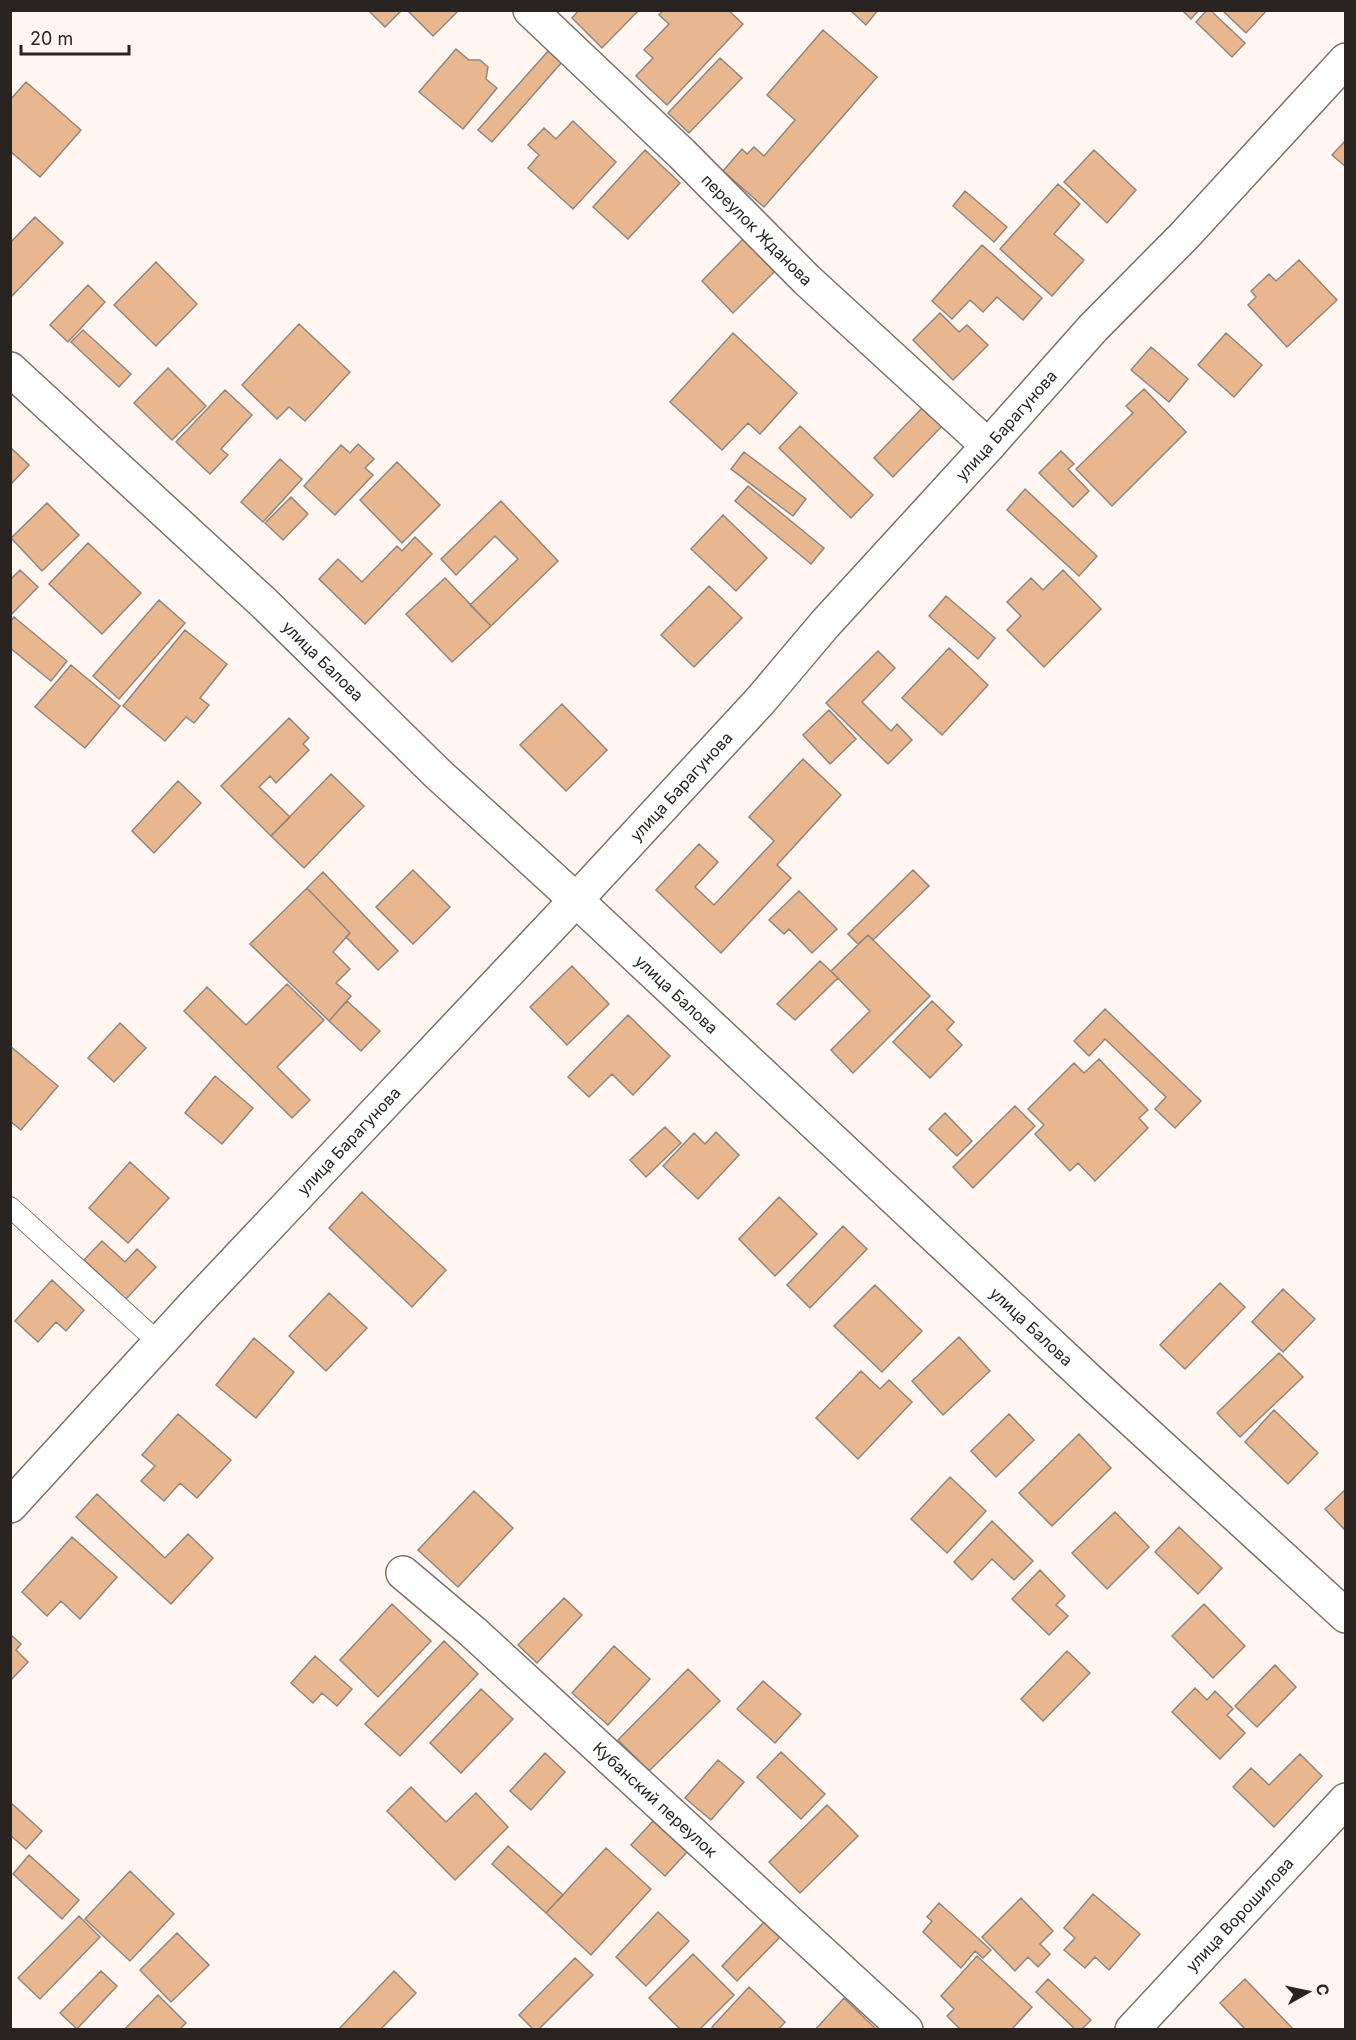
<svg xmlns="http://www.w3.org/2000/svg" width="1356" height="2040" viewBox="0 0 1356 2040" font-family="Inter,sans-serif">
  <rect width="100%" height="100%" fill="#fff6f1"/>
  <path fill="#e8b790" stroke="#92867d" stroke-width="1.5" d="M368 10H401V11L385 27Z
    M407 10H459L433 36Z
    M579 10H639L602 48 572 18Z
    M663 10H728L743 24 667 105 636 76 653 58 644 50 669 24 659 15Z
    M850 10H878L866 25Z
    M1182 10H1199L1191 19Z
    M1207 10H1210L1245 43 1232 57 1196 22Z
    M1222 10H1267L1246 33Z
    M823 30 877 77 764 207 723 171 742 149 747 154 754 147 764 156 795 120 767 95Z
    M456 49 469 60H480L488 67 486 79 497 88 463 129 419 92Z
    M549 50 562 62 492 142 478 130Z
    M720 58 742 78 689 133 668 113Z
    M26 82 81 130 40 177 10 151V100Z
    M573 121 616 162 573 209 528 168 539 155 528 145 544 128 556 139Z
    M1346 140V167L1332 155Z
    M645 150 680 183 628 239 593 207Z
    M1094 150 1136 190 1107 223 1064 182Z
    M1058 184 1080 204 1054 234 1084 260 1052 296 1000 249Z
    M965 191 1007 227 994 242 953 206Z
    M35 217 63 243 11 297 10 243Z
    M743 239 775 271 733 313 702 281Z
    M982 245 1042 298 1023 320 997 297 983 312 970 300 952 319 932 301Z
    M1299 260 1337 300 1287 347 1248 305 1256 297 1251 291 1269 274 1276 281Z
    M156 262 197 304 156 346 114 305Z
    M88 285 105 302 68 342 50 325Z
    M940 313 959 332 967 325 988 345 953 380 913 340Z
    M299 324 350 372 305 421 289 407 277 419 242 385Z
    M83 330 131 374 119 387 71 342Z
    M733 333 797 393 760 434 748 423 722 450 670 402Z
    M1226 333 1262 365 1234 397 1198 365Z
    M1151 347 1188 379 1169 402 1131 370Z
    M168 368 206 406 172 440 134 403Z
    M1144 389 1186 432 1112 506 1076 469 1133 413 1126 406Z
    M225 390 252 415 221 449 228 455 210 474 176 442Z
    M923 407 942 426 893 477 874 458Z
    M800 426 873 495 851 518 779 448Z
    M358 444 374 459 365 468 373 475 335 515 304 486 341 445 350 453Z
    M10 447 29 465 10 485Z
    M1061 451 1074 464 1068 469 1089 491 1073 507 1039 473Z
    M744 452 806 499 793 516 731 469Z
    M280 459 302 479 263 522 241 502Z
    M397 462 440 505 402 543 360 500Z
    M748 486 824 548 811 564 735 501Z
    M1025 489 1097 556 1079 576 1007 510Z
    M291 497 308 514 283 540 265 523Z
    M501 501 558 561 491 626 470 605 518 559 495 536 456 575 441 559Z
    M47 503 79 535 42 571 11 538Z
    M723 515 767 558 736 591 691 549Z
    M415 537 432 554 365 624 319 579 338 559 362 582 397 546 402 551Z
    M88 543 141 593 102 634 49 584Z
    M20 570 38 587 10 616V580Z
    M1063 570 1101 609 1044 667 1007 630 1021 616 1007 602 1031 578 1043 590Z
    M445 578 491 626 452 662 406 614Z
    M709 586 742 618 694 667 661 635Z
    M946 596 995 638 978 659 929 616Z
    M159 600 185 623 119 699 93 676Z
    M14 617 67 661 51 681 10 648V622Z
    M185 630 227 664 200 698 209 705 194 723 186 717 165 741 123 706Z
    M949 648 988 685 942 735 902 698Z
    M878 651 895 668 862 702 891 731 897 724 912 740 888 764 826 703Z
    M71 665 120 706 85 748 35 707Z
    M562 704 607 750 566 791 520 745Z
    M829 710 856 739 830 764 803 735Z
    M289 718 309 738 303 744 309 750 276 783 270 776 259 787 290 817 271 836 221 786Z
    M803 759 841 795 777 865 791 878 721 953 656 890 699 844 718 862 695 887 714 905 774 841 749 817Z
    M331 774 364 806 304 868 271 836Z
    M178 781 201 803 154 853 132 831Z
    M413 870 450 907 413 944 376 907Z
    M913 870 929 886 873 940 868 935 858 944 848 934Z
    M323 872 398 951 378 970 346 937 350 933 307 888Z
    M307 888 350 933 333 952 350 969 336 983 351 996 329 1021 250 944Z
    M799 891 837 929 812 953 789 929 784 934 769 920Z
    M868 935 930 996 853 1073 831 1050 870 1011 831 971Z
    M820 961 838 978 795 1020 777 1004Z
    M572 966 609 1004 567 1045 530 1007Z
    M287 984 324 1020 277 1067 310 1100 292 1118 184 1011 207 987 246 1025Z
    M347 1001 380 1031 361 1051 329 1021Z
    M932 1001 954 1022 947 1030 962 1045 930 1078 893 1042Z
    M1105 1009 1201 1101 1175 1128 1155 1109 1166 1097 1105 1039 1089 1056 1074 1041Z
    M628 1015 670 1056 633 1095 612 1074 589 1097 568 1077Z
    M120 1023 146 1048 114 1082 88 1058Z
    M10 1046 58 1086 21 1130 10 1121Z
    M1099 1059 1148 1110 1139 1118 1148 1128 1095 1181 1078 1163 1070 1171 1035 1134 1044 1125 1028 1109 1074 1063 1084 1073Z
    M215 1076 253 1108 222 1144 185 1113Z
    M1015 1106 1035 1126 973 1188 953 1167Z
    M945 1113 972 1141 957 1156 929 1129Z
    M665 1127 681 1143 646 1177 630 1160Z
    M716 1132 739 1155 698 1199 663 1166 694 1133 705 1144Z
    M130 1162 169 1198 128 1243 89 1208Z
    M362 1192 446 1270 412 1307 329 1228Z
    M779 1197 817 1234 775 1276 739 1239Z
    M843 1226 867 1249 810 1308 787 1285Z
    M102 1241 125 1262 137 1249 156 1267 126 1299 84 1260Z
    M52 1280 84 1310 66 1331 56 1322 38 1342 15 1321Z
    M1220 1283 1245 1307 1185 1369 1160 1345Z
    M875 1285 922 1331 882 1372 834 1326Z
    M1283 1289 1315 1319 1283 1352 1252 1322Z
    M329 1293 367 1328 326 1371 289 1336Z
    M959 1337 990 1371 943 1415 912 1381Z
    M254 1338 294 1372 256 1418 216 1385Z
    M1279 1353 1303 1377 1240 1437 1217 1413Z
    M861 1371 880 1389 889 1380 912 1402 858 1459 816 1418Z
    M1274 1410 1318 1453 1288 1484 1245 1442Z
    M178 1414 231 1460 197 1498 180 1483 164 1501 141 1481 155 1466 142 1455Z
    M1009 1414 1034 1440 996 1477 971 1451Z
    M1079 1434 1111 1468 1052 1526 1019 1493Z
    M950 1477 986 1511 947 1553 911 1519Z
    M1346 1489V1528L1344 1529 1325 1509Z
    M474 1491 513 1528 458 1587 418 1550Z
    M97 1494 165 1558 188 1534 213 1558 171 1604 76 1517Z
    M1115 1512 1149 1547 1107 1589 1072 1553Z
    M992 1521 1033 1561 1014 1580 992 1559 972 1580 954 1562Z
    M1179 1527 1222 1568 1198 1594 1155 1552Z
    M72 1537 117 1577 80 1619 61 1601 47 1616 22 1592Z
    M1040 1570 1065 1596 1056 1605 1068 1616 1049 1635 1012 1599Z
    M564 1598 582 1615 537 1663 518 1645Z
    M392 1604 431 1641 378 1697 340 1660Z
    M1204 1604 1245 1646 1213 1678 1172 1636Z
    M10 1634 21 1644 16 1650 28 1662 10 1681Z
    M444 1641 478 1674 400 1756 365 1724Z
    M614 1646 650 1679 608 1725 572 1693Z
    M1067 1651 1090 1673 1043 1721 1021 1699Z
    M315 1656 352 1689 337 1706 322 1693 313 1703 291 1683Z
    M1275 1665 1296 1687 1257 1727 1235 1706Z
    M688 1669 720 1701 649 1771 618 1740Z
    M763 1681 801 1714 775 1743 737 1709Z
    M1195 1688 1207 1700 1215 1691 1233 1709 1227 1715 1245 1733 1220 1759 1172 1712Z
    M481 1689 513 1719 461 1773 430 1743Z
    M781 1752 825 1794 801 1819 757 1777Z
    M545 1753 565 1772 531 1810 510 1791Z
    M1300 1754 1322 1776 1274 1827 1233 1787 1251 1768 1269 1785Z
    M718 1760 744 1782 711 1820 685 1798Z
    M411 1787 446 1822 476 1793 508 1827 455 1880 387 1811Z
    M10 1802 42 1831 26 1849 10 1835Z
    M827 1805 858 1836 800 1893 769 1862Z
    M653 1821 687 1852 665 1876 631 1845Z
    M508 1846 563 1895 546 1913 492 1864Z
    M606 1848 651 1889 591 1955 546 1913Z
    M29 1855 79 1900 62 1919 13 1874Z
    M130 1871 174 1914 130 1961 85 1919Z
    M1093 1894 1140 1934 1109 1970 1095 1957 1085 1968 1064 1950 1075 1938 1064 1928Z
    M1021 1898 1053 1931 1040 1944 1050 1954 1038 1967 1028 1957 1015 1971 982 1937Z
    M939 1903 991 1950 983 1958 975 1951 961 1968 923 1932 932 1921 927 1917Z
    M658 1912 689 1941 646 1986 616 1957Z
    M79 1916 100 1937 40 1999 18 1978Z
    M765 1921 781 1936 737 1981 722 1966Z
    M177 1933 209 1965 171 2002 140 1970Z
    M693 1954 734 1995 699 2030H681L649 1998Z
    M977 1956 1032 2007 1011 2030H961L947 2016 954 2009 941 1996Z
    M575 1958 593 1975 538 2030H534L519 2015Z
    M101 1971 117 1986 77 2029 60 2013Z
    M394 1971 416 1993 380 2030H338Z
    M1048 1979 1091 2020 1081 2030H1076L1036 1992Z
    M1245 1979 1294 2030H1246L1220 2003Z
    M749 1987 785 2022 778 2030H715L712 2027Z
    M158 1995 186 2023 179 2030H124Z
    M844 1998 877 2030H815Z"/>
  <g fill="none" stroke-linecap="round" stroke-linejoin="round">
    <defs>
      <path id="lane" d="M10 1207 159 1343"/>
      <g id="street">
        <path id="s1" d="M530 10 682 154 807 280 988 446"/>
        <path id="s2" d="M10 369 265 604 437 773 576 900 1096 1387 1346 1616"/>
        <path id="s3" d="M10 1506 194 1305 576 900 760 701 825 624 988 446 1093 328 1185 235 1346 60"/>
        <path id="s4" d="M403 1573 473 1632 906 2030"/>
        <path id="s5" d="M1132 2030 1346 1800"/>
      </g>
    </defs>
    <use href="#lane" stroke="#7d716a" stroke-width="22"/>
    <use href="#street" stroke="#7d716a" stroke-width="36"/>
    <use href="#lane" stroke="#fff" stroke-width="20"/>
    <use href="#street" stroke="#fff" stroke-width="33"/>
  </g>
  <g text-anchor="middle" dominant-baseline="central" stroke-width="6" stroke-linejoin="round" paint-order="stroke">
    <g font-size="16" fill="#292421" stroke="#fff6f1">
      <text stroke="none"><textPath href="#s1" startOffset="316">переулок Жданова</textPath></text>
      <text stroke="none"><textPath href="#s3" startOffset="1470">улица Барагунова</textPath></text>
      <text stroke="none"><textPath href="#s2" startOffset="428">улица Балова</textPath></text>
      <text stroke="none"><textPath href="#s3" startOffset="984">улица Барагунова</textPath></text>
      <text stroke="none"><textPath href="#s2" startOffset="914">улица Балова</textPath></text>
      <text stroke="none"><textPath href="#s3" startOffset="498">улица Барагунова</textPath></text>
      <text stroke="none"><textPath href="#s2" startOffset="1400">улица Балова</textPath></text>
      <text stroke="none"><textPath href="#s4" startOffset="339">Кубанский переулок</textPath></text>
      <text stroke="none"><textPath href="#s5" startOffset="158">улица Ворошилова</textPath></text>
    </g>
  </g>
  <rect width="1356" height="2040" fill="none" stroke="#292421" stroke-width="24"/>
  <g transform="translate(1308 1992) rotate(81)" stroke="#fff6f1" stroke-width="4.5" paint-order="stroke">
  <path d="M0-4.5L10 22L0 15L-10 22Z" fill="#292421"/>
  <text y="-9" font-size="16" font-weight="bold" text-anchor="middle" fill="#292421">С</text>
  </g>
  <path d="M21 45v9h108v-9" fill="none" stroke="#292421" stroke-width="3"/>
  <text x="30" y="45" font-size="18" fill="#292421" stroke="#fff6f1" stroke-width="4.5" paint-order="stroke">20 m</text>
</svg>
